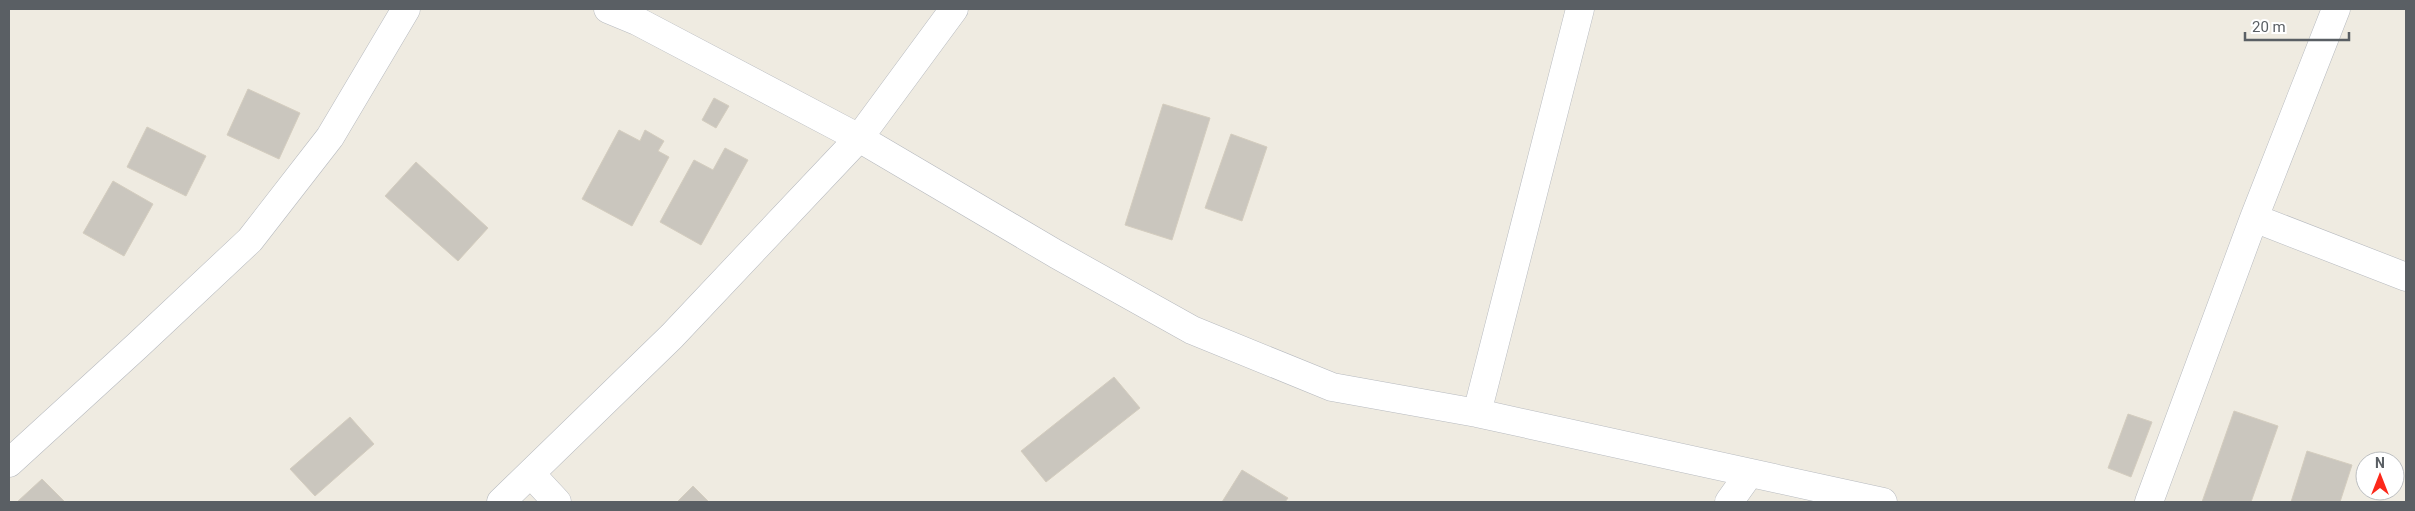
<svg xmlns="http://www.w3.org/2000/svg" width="2415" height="511" viewBox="0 0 2415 511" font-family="Roboto,sans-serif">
  <rect width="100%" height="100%" fill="#efebe1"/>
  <path fill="#cac6be" stroke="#d4cdbf" d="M248 89 300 113 279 159 227 135Z
    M714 98 729 106 716 128 702 120Z
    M1163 104 1210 118 1172 240 1125 225Z
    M147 127 206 156 186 196 127 167Z
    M619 130 640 141 645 130 664 141 658 151 669 157 632 226 582 199Z
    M1231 134 1267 147 1242 221 1205 208Z
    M725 148 748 160 701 245 660 222 694 160 713 170Z
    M416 162 488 228 458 261 385 196Z
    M113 181 153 204 124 256 83 233Z
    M1114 377 1140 408 1046 482 1021 451Z
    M2234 411 2278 426 2251 502H2202Z
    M2128 414 2152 422 2131 477 2108 468Z
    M350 417 374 444 315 496 290 469Z
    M2307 451 2352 465 2340 502H2291Z
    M1242 470 1288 498 1285 502H1222Z
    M42 479 65 502H17Z
    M693 486 709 502H677Z"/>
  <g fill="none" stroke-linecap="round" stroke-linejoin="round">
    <defs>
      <path id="street" d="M608 9 637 21 859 138 1056 254 1192 330 1332 387 1477 413 1883 502
        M2254 218 2406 277
        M1477 413 1580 9
        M9 463 137 346 250 240 330 137 406 9
        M531 474 557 502
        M501 502 672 336 859 138 954 9
        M1729 502 1749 474
        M2149 502 2254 218 2336 9"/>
    </defs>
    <use href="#street" stroke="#b7babf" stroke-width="29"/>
    <use href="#street" stroke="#fff" stroke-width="28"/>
  </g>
  <rect width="2415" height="511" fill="none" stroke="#5a5f64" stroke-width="20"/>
  <g transform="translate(2380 476)"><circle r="24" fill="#ffffff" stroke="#bdbfc1"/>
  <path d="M0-4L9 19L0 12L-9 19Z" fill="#fc281a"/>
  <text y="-8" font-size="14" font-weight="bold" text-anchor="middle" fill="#5a5f64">N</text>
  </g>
  <path d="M2245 32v8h104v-8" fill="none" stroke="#5a5f64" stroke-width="2.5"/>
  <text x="2252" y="32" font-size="15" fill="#5a5f64" stroke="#ffffff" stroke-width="4" paint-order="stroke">20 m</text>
</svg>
